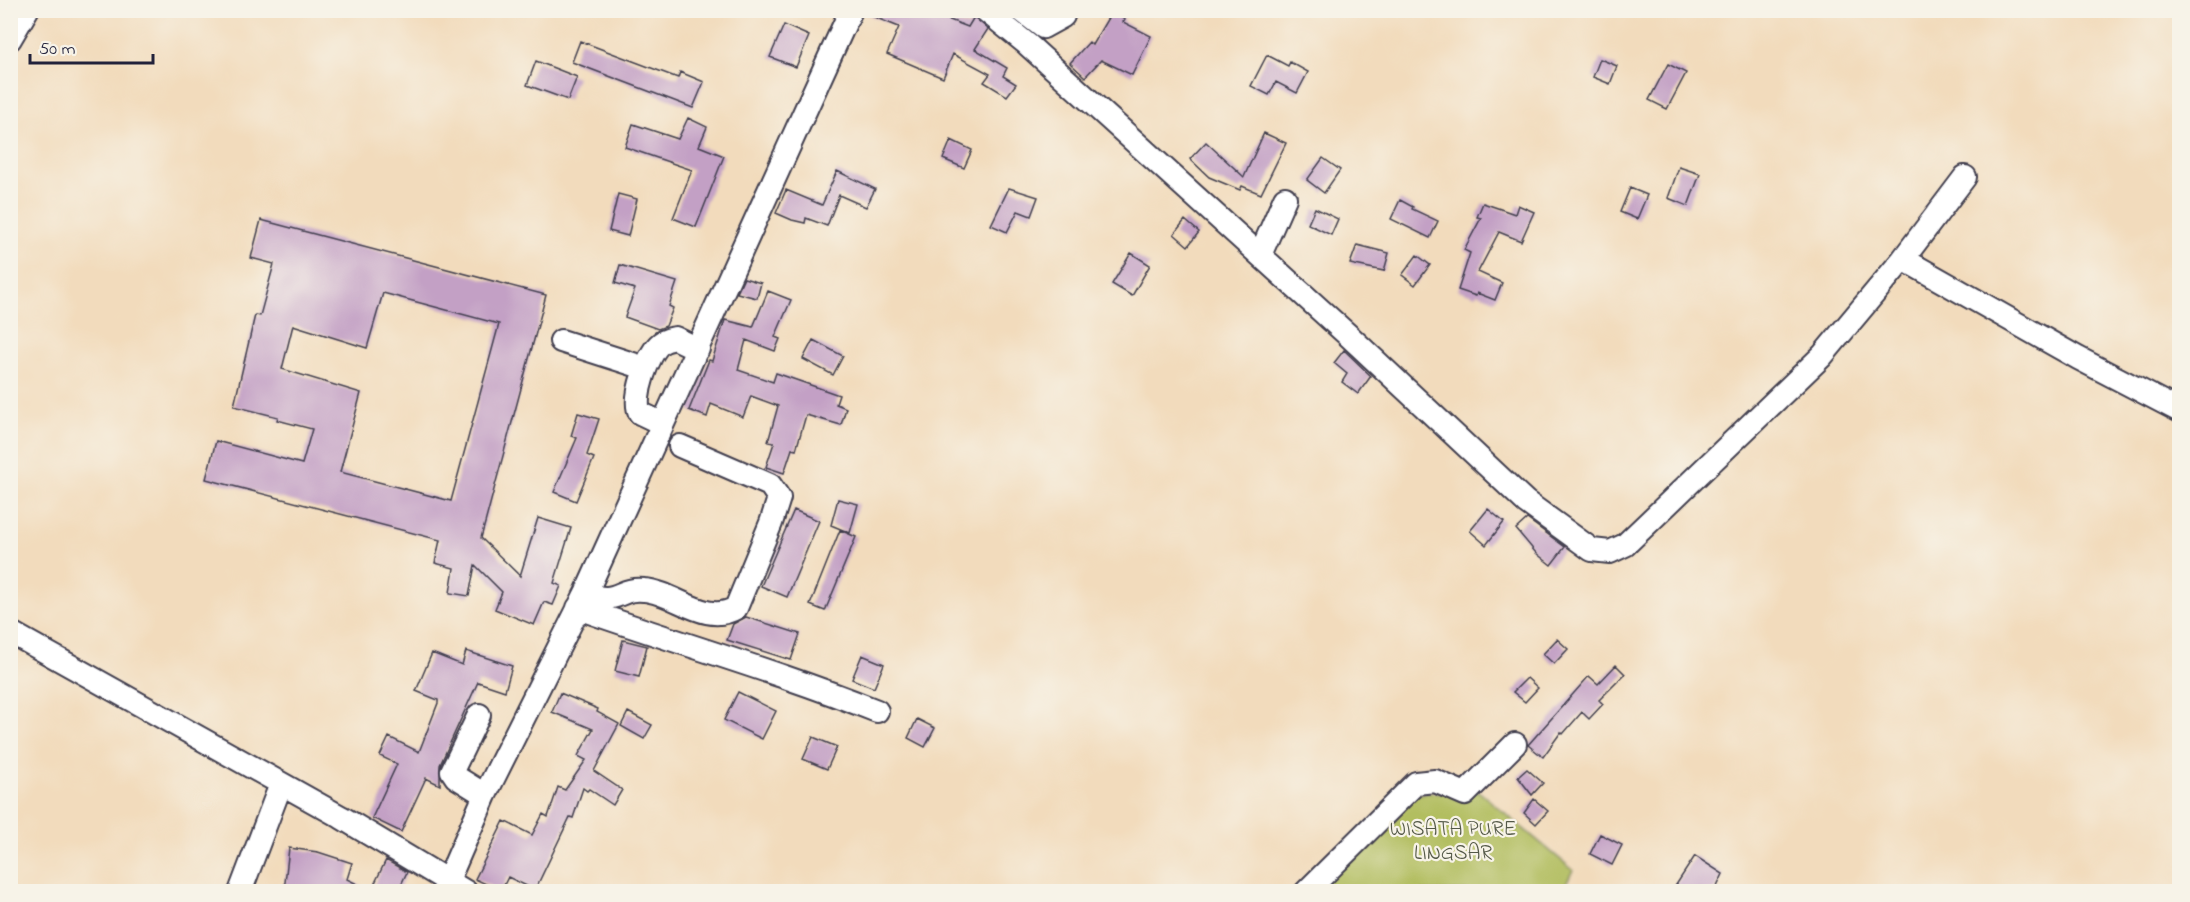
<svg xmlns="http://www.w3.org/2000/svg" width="2190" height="902" viewBox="0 0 2190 902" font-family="'Indie Flower',sans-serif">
  <rect width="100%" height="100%" fill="#f7f3e8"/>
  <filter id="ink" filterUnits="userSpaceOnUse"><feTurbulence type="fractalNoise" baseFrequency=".0167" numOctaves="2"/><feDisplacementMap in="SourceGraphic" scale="12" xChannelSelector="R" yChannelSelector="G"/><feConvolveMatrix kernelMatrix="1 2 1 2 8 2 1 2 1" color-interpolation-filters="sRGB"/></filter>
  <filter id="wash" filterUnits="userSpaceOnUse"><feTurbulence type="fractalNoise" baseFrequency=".008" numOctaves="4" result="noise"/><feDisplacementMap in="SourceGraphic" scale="24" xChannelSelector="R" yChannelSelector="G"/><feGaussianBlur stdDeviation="1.35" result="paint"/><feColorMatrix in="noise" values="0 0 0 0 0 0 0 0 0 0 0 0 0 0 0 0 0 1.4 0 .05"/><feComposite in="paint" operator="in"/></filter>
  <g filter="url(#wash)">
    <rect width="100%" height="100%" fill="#f2dbbc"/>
    <path fill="#b2be60" stroke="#6a704e" stroke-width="1.5" d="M1477 790 1573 870 1562 891 1315 892 1413 794Z"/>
    <g id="blocks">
      <path fill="#c3a0c5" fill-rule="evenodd" d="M864 10H944L942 17 968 27 974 17 988 29 975 49 1007 68 1003 76 1016 84 1007 96 984 82 990 74 953 54 943 78 887 54 899 27 864 13Z
        M1112 11 1125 19 1123 22 1151 36 1132 75 1101 60 1085 77 1070 63 1089 42 1092 45Z
        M784 25 809 36 796 67 770 57Z
        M580 41 678 78 680 72 704 82 693 108 572 62Z
        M1267 55 1288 66 1290 62 1308 72 1297 93 1276 82 1269 95 1251 86Z
        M1600 59 1617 66 1610 84 1593 77Z
        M536 61 577 77 568 100 527 85Z
        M1668 64 1686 73 1667 109 1649 100Z
        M688 118 707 127 699 146 724 156 696 227 673 218 692 170 625 147 633 124 678 139Z
        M1264 133 1286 143 1261 194 1242 186 1240 190 1209 177 1190 159 1206 142 1244 177Z
        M951 140 972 150 964 168 943 159Z
        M1323 158 1340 170 1324 193 1307 180Z
        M1679 167 1700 174 1688 206 1668 198Z
        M837 171 875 189 866 207 839 195 827 226 806 218 805 223 792 220 776 213 786 190 822 205Z
        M1009 188 1038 197 1031 216 1018 211 1007 232 991 225Z
        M1630 188 1647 195 1637 219 1620 212Z
        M618 194 637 199 628 236 609 231Z
        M1400 200 1413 207 1412 209 1438 221 1430 238 1391 219Z
        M1483 203 1515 214 1518 205 1534 212 1521 241 1499 232 1478 272 1502 283 1495 300 1477 293 1476 296 1458 290 1470 253 1464 250 1481 218 1477 217Z
        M1315 208 1338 219 1331 235 1308 224Z
        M261 220 546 295 481 538 520 576 538 518 571 528 554 583 561 586 553 605 544 602 534 625 495 609 502 592 475 565 469 596 450 593 454 568 435 563 440 540 206 479 216 441 302 464 312 429 277 420 278 417 234 406 255 315 260 316 274 264 251 258ZM383 293 499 324 451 501 340 472 361 393 282 369 293 325 367 348Z
        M1185 220 1199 232 1188 246 1174 234Z
        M1357 245 1389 253 1384 271 1350 264Z
        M1131 253 1150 265 1132 296 1112 284Z
        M1417 255 1430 265 1415 285 1402 275Z
        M620 265 677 282 669 306 673 308 666 326 658 329 625 317 635 289 615 283Z
        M744 278 761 283 757 298 737 293Z
        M768 291 791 300 775 337 780 339 775 351 746 340 738 370 773 382 776 373 839 395 836 404 846 408 841 425 806 415 796 450 792 449 784 473 766 467 774 443 768 442 778 406 751 396 743 417 711 404 707 417 689 410 709 360 712 361 725 320 753 327Z
        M813 340 843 356 833 375 803 359Z
        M1344 350 1371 376 1358 394 1342 382 1347 374 1334 363Z
        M578 413 599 419 587 455 594 458 576 501 554 492 577 438 571 436Z
        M838 499 858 504 850 533 831 525Z
        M1488 509 1504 522 1486 545 1470 531Z
        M794 510 819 521 787 597 761 586Z
        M1527 519 1565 547 1551 565 1536 553 1516 529Z
        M840 530 856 537 825 611 810 605Z
        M746 617 800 634 791 660 727 640 733 624Z
        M1557 639 1568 649 1554 664 1543 654Z
        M623 640 647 646 639 677 615 671Z
        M466 651 512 666 505 691 478 682 440 765V785L426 778 401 832 372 818 397 764 380 756 389 737 419 752 438 703V700L416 691 432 653 462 665Z
        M862 655 884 664 874 688 852 679Z
        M1616 665 1625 674 1599 700 1603 704 1589 719 1582 712 1563 734 1561 732 1543 757 1528 745 1589 676 1598 684Z
        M1527 678 1538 688 1525 702 1513 692Z
        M738 692 776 711 762 739 724 720Z
        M560 693 598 709 597 712 619 724 594 771 622 790 613 805 589 789 587 791 583 788 573 818 570 817 535 890 508 877 501 891 475 879 504 821 532 835 543 814 548 817 558 787 565 790 586 760 578 756 593 729 552 712Z
        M628 712 652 725 644 739 621 726Z
        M917 719 935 728 925 747 908 738Z
        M813 737 837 747 827 769 803 759Z
        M1527 769 1543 783 1532 795 1518 777Z
        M1534 799 1548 811 1536 824 1524 813Z
        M1600 834 1622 845 1612 865 1590 854Z
        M289 848 318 852 352 863 347 879 371 891 386 860 407 872 398 891H284Z
        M1695 856 1723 874 1715 891H1672Z"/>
    </g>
  </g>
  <g filter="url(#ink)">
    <use href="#blocks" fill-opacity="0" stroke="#413e4e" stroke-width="1.5"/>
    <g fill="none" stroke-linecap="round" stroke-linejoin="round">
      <defs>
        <path id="minor" d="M985 10 1027 44 1349 336 1526 502 1592 550 1610 552 1625 545 1822 356 1903 259 2078 358 2180 411
          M1021 10 1043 27 1063 16
          M10 39 27 10
          M1260 255 1285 198
          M1903 259 1965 177
          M561 341 645 368
          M661 423 640 413C632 399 648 353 661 343 665 340 671 339 675 338L698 349
          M586 593C617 607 618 587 644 590 675 592 705 626 736 608L771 523 779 498 770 485 680 446
          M578 608C678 643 779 672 877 711
          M10 632 341 817 466 892
          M479 715 452 771 456 777 485 795
          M240 892 281 784
          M443 892 485 795 586 593 851 10
          M1306 892 1416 783 1435 781 1465 794 1515 744"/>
      </defs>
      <use href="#minor" stroke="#413e4e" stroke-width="26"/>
      <use href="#minor" stroke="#fff" stroke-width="22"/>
    </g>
  </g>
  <g text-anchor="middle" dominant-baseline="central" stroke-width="4.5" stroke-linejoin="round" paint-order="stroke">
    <g font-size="21" fill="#545948" stroke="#f7f3e8">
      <text x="1453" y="830">WISATA PURE<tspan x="1453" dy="24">LINGSAR</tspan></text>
    </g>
  </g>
  <rect width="2190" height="902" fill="none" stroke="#f7f3e8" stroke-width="36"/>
  <path d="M30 54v9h123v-9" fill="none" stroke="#22223b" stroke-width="3"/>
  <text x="39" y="54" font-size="18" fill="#22223b" stroke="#f7f3e8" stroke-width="4.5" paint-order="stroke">50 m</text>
</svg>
